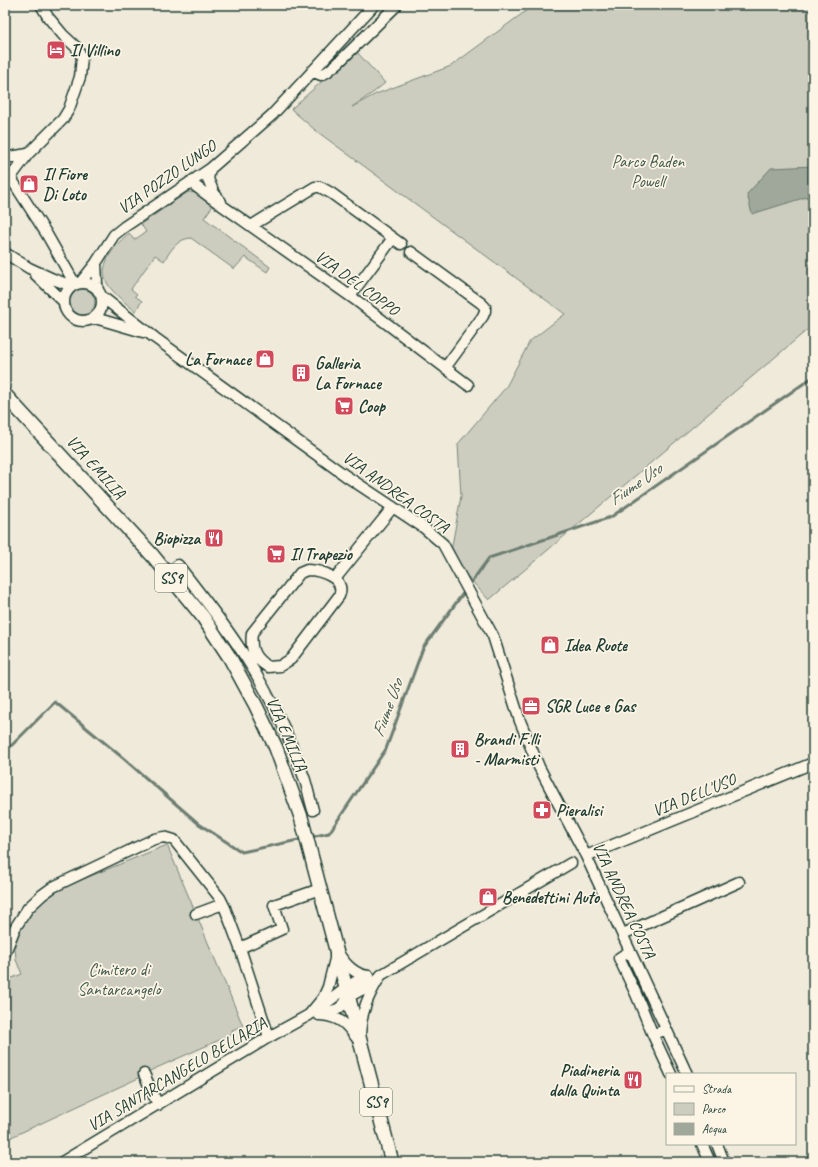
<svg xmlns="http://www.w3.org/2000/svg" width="818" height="1167" viewBox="0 0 818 1167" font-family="Caveat,sans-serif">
  <rect width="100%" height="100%" fill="#efeada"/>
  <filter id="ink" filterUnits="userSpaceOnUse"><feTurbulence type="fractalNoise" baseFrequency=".025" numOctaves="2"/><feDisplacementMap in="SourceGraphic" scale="8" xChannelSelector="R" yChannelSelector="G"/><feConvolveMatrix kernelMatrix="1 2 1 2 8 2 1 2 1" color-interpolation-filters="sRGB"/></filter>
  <g filter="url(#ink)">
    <path fill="#cccdbf" stroke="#76857a" d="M534 5H813V325L489 600 450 557 461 496 458 444 506 387 530 341 565 314 315 130 291 109 356 51 385 83 374 92 352 107 376 94 451 66Z
      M188 192 197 193 214 204 204 218 270 267 267 272 245 257 234 269 191 238C177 239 171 250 164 261L155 255 131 289 137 294 135 296 142 301 135 311C125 302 112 293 106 281 98 264 117 243 129 233L134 240 146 232 141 224Z
      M69 302a13 13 0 1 1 26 0a13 13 0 1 1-26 0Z
      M167 845 243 1026 232 1030 233 1034 145 1073V1075L5 1140V981L22 974 16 960 14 933 39 897Z"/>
    <path fill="#9fa89a" stroke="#6c7d71" d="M813 166V195L752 214 747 194 771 168Z"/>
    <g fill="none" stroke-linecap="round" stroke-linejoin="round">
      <path stroke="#6c7d71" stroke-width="3" d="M5 767 8 749 55 702 123 758 199 824 242 852 303 839
        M311 837 329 833 386 749 423 648 489 558 611 517 813 377"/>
      <defs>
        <path id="minor" d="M312 71 321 75 327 72 338 63 397 5
          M5 156 10 157 28 154
          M5 169 46 233 75 284
          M210 169 208 179 214 193 221 202
          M11 177 28 154 63 119 69 109 80 77 82 57 76 47 63 35 48 17 41 5
          M190 182 210 197 357 301 468 385
          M251 226 315 187H320L331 193 401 244
          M411 252 481 303 485 307V311L483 316 445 368
          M5 253 29 268 53 279 72 286
          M96 263 97 283 98 291
          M35 274 63 301
          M64 302a19 19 0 1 1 38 0a19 19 0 1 1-38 0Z
          M80 283 96 263 114 235 124 227 210 169 272 115 374 5
          M101 296 155 338 346 476 423 527 443 544 493 636 520 721 539 767 586 856 687 1074
          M350 296 393 238
          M95 318 143 332
          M307 570C320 570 347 578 339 596L291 659 280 666 268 667C254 658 250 650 252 633L300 573Z
          M168 574 178 565C209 605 240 644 264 688 280 717 294 749 305 780 308 790 310 800 313 810
          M335 579 393 507
          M586 856 813 763
          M196 914 223 904
          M623 934 739 882
          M240 948 282 929 274 905 320 889
          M630 951 619 958 636 994 653 1035 666 1029
          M5 953 15 928 28 908 42 895 53 887 154 839 164 837 174 840 220 898 225 908 240 948 269 1037
          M338 953C346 965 355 975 369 976
          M318 1008C335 999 348 983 367 976
          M319 1015 338 1009 344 1004 348 997 376 982
          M321 1015C342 1017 347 1025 359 1041
          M360 1034C361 1011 369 994 381 975L571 863
          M653 1035 671 1074
          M144 1074 158 1105
          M702 1144 710 1162
          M717 1144 724 1162
          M62 1162 269 1037 309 1015 323 998 328 987 335 959V953"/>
        <path id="major" d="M5 395 153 556 203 617 230 658 256 706 276 748 301 817 392 1162"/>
      </defs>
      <use href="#minor" stroke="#1f3d34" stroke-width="13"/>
      <use href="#major" stroke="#1f3d34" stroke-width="16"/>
      <use href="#minor" stroke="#fcf5e5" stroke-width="10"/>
      <use href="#major" stroke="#fcf5e5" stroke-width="13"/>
    </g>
  </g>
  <defs>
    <symbol id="hotel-square" viewBox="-11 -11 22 22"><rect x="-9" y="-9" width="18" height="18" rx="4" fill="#d1495b" stroke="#fcf5e5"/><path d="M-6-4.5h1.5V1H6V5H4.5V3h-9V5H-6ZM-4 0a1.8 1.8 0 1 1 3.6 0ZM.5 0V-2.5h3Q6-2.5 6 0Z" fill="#fff"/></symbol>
    <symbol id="shop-square" viewBox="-11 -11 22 22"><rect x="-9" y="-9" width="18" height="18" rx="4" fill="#d1495b" stroke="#fcf5e5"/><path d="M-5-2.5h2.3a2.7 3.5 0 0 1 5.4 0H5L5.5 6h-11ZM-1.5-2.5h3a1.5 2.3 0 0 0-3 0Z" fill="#fff"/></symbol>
    <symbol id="building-square" viewBox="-11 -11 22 22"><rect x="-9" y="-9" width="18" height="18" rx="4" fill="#d1495b" stroke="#fcf5e5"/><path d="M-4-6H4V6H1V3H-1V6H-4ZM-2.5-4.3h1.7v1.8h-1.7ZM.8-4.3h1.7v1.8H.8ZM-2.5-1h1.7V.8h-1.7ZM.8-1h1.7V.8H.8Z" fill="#fff"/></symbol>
    <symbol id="supermarket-square" viewBox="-11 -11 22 22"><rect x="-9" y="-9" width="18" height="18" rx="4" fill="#d1495b" stroke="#fcf5e5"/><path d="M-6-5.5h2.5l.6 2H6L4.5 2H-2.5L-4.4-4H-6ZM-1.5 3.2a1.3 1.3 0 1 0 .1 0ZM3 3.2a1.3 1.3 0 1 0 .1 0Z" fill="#fff"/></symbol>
    <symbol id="restaurant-square" viewBox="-11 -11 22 22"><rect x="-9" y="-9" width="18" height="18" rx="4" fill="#d1495b" stroke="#fcf5e5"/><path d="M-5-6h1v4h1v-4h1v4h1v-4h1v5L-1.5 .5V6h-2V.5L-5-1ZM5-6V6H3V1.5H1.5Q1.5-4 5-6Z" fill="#fff"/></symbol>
    <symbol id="office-square" viewBox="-11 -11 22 22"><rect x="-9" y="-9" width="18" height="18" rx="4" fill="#d1495b" stroke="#fcf5e5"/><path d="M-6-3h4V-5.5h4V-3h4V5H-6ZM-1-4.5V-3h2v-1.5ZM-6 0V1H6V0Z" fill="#fff"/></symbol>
    <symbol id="pharmacy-square" viewBox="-11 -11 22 22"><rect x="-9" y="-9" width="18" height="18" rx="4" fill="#d1495b" stroke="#fcf5e5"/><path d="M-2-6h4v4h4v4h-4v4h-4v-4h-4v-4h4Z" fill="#fff"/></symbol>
  </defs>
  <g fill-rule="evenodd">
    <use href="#hotel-square" x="45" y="39" width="22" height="22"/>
    <use href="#shop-square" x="18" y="173" width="22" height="22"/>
    <use href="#shop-square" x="254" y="348" width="22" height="22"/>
    <use href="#building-square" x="290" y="362" width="22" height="22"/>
    <use href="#supermarket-square" x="333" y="395" width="22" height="22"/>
    <use href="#restaurant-square" x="203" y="527" width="22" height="22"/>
    <use href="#supermarket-square" x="265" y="543" width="22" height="22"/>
    <use href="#shop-square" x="539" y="634" width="22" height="22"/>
    <use href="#office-square" x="520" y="695" width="22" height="22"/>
    <use href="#building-square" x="449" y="738" width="22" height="22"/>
    <use href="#pharmacy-square" x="531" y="799" width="22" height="22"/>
    <use href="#shop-square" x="477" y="886" width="22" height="22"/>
    <use href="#restaurant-square" x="622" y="1069" width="22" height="22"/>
  </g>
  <g text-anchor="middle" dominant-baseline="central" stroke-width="3.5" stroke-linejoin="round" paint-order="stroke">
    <g fill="#fcf5e5" stroke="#617469" stroke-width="1">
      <rect x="155" y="564" width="32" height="28" rx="3"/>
      <rect x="360" y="1088" width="32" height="28" rx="3"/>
    </g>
    <g font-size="16" font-weight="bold" fill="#1f3d34">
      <text x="171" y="578">SS9</text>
      <text x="376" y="1102">SS9</text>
    </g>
    <g font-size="17" font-weight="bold" fill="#1f3d34" stroke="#fcf5e5" text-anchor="start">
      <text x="70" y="50">Il Villino</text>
      <text x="43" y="174">Il Fiore<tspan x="43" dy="20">Di Loto</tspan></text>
      <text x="251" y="359" text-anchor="end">La Fornace</text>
      <text x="315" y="363">Galleria<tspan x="315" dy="20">La Fornace</tspan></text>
      <text x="358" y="406">Coop</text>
      <text x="200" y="538" text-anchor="end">Biopizza</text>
      <text x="290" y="554">Il Trapezio</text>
      <text x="564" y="645">Idea Ruote</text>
      <text x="545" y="706">SGR Luce e Gas</text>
      <text x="474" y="739">Brandi F.lli<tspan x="474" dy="20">- Marmisti</tspan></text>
      <text x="556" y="810">Pieralisi</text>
      <text x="502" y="897">Benedettini Auto</text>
      <text x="619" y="1070" text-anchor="end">Piadineria<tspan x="619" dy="20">dalla Quinta</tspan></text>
    </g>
    <g font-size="17" fill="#425a50" stroke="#fcf5e5">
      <text x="648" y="161">Parco Baden<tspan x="648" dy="20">Powell</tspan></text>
      <text x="119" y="969">Cimitero di<tspan x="119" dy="20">Santarcangelo</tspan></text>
    </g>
    <g font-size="17" fill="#1f3d34" stroke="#fcf5e5">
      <text transform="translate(167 177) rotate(-35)">VIA POZZO LUNGO</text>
      <text transform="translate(357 283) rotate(36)">VIA DEL COPPO</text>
      <text transform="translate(96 467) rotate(48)">VIA EMILIA</text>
      <text transform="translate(396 492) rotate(36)">VIA ANDREA COSTA</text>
      <text transform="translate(287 734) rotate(67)">VIA EMILIA</text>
      <text transform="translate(694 795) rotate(-22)">VIA DELL'USO</text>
      <text transform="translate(624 900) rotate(65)">VIA ANDREA COSTA</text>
      <text transform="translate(177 1074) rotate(-31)">VIA SANTARCANGELO BELLARIA</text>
    </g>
    <g font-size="18" font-style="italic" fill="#455d53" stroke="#fcf5e5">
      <text transform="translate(635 484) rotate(-35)">Fiume Uso</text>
      <text transform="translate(387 708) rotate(-70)">Fiume Uso</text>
    </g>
  </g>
  <rect width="818" height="1167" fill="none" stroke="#fcf5e5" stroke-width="20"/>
  <rect x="10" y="10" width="798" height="1147" fill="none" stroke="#1f3d34" stroke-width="1.5" filter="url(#ink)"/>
  <rect x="666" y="1073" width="130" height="72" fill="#fcf5e5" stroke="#a4ab9e"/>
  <rect x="674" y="1086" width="20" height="6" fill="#fcf5e5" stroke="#a4ab9e"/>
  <text x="702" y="1093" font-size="12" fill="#1f3d34">Strada</text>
  <rect x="674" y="1103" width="20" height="12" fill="#cccdbf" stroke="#a4ab9e"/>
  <text x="702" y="1113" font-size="12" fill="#1f3d34">Parco</text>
  <rect x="674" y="1123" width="20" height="12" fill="#9fa89a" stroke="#a4ab9e"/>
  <text x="702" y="1133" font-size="12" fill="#1f3d34">Acqua</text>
</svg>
